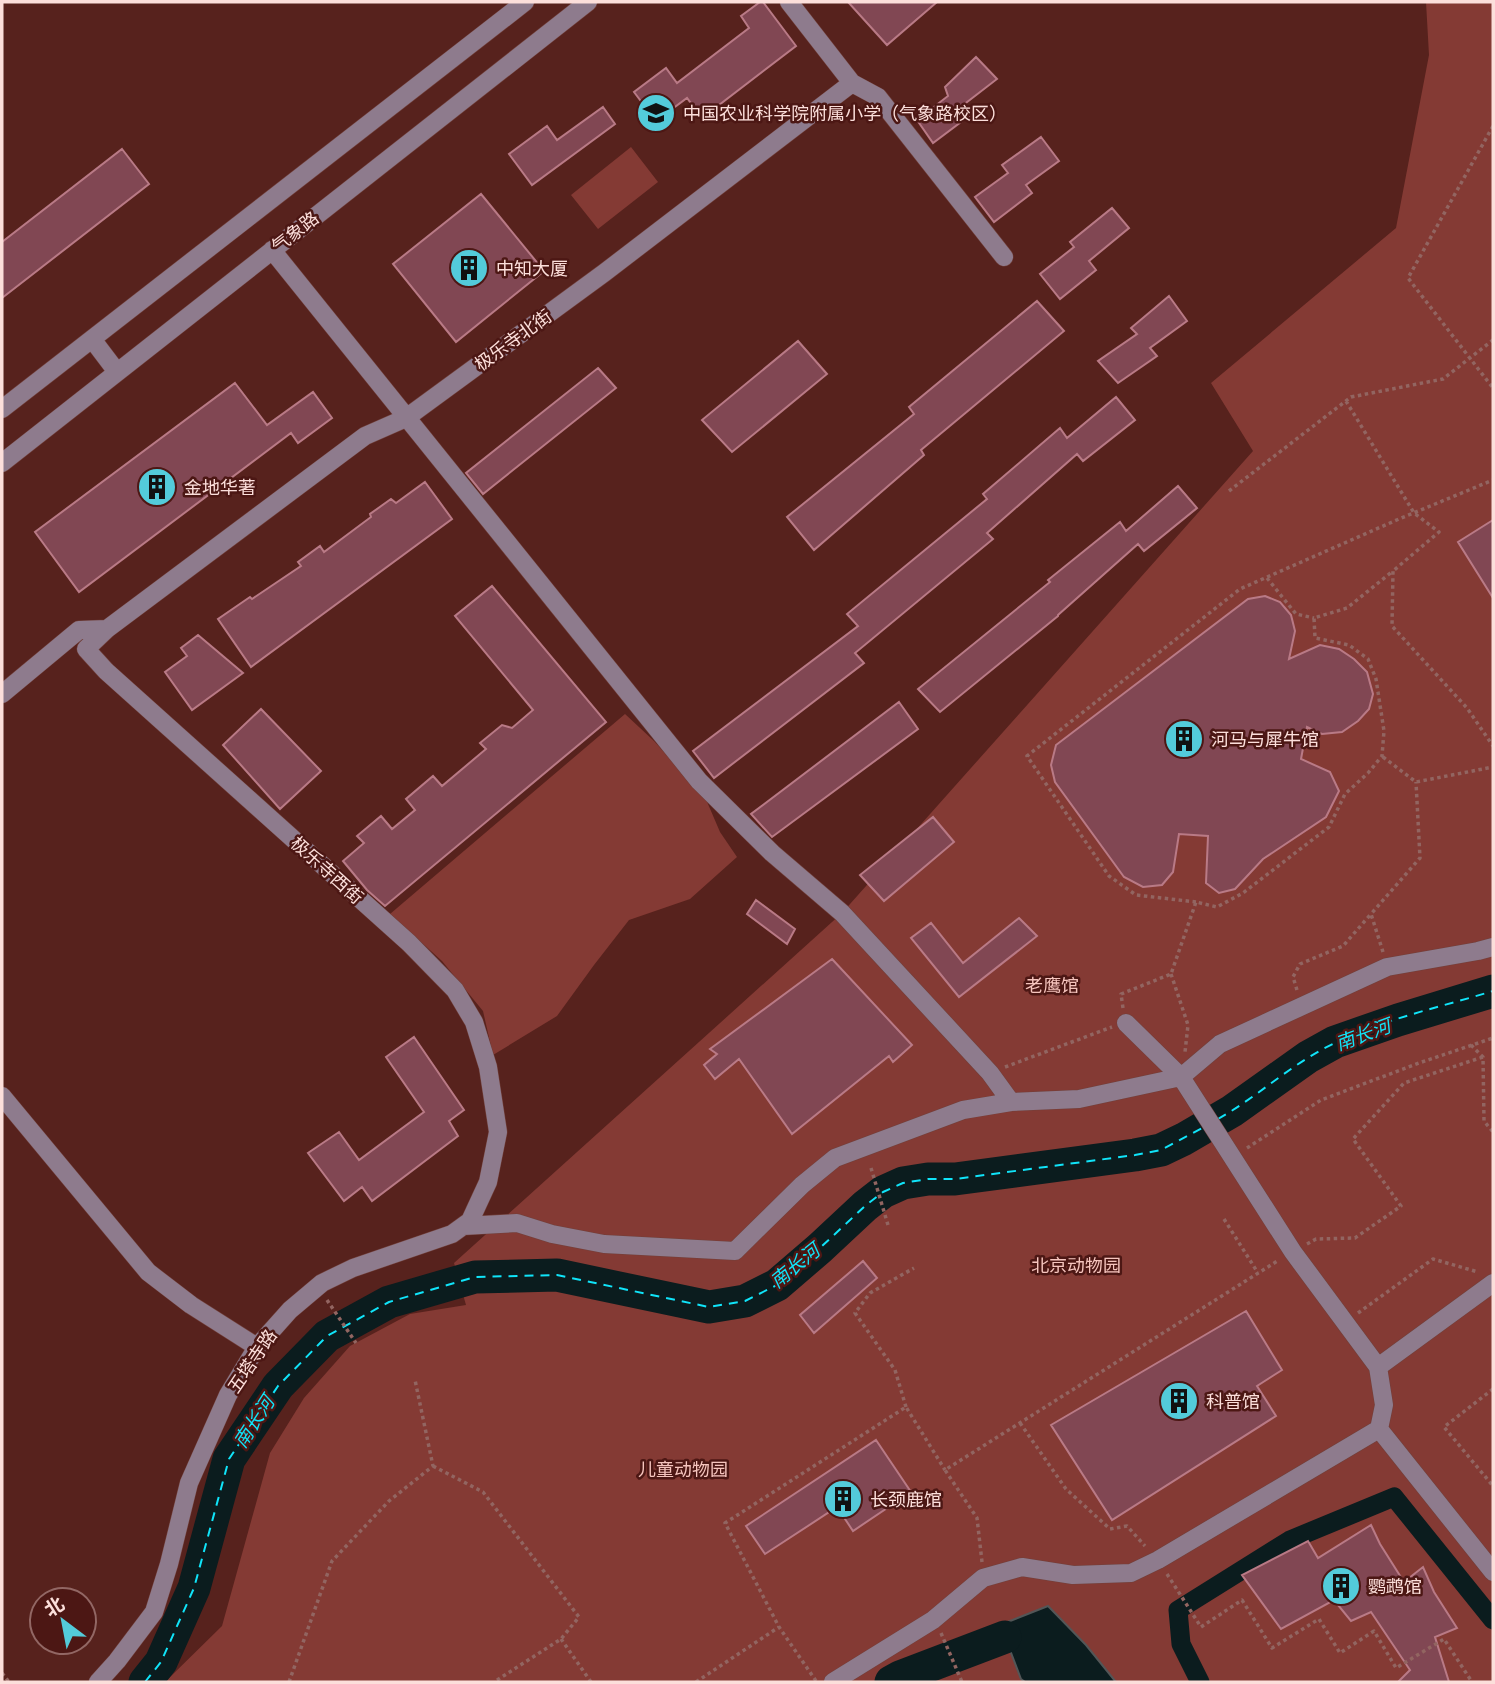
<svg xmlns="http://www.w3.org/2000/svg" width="1495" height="1684" viewBox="0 0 1495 1684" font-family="'Roboto Condensed','Noto Sans SC',sans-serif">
  <rect width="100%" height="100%" fill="#57221d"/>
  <path fill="#843a34" d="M1426 2H1493V1682H165L222 1626 270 1453 304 1398 350 1346 410 1314 466 1305 454 1263 842 913 1253 451 1211 383 1396 228 1429 55Z
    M631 147 658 182 598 229 571 195Z
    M625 714 654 741 705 797 720 832 737 857 690 899 629 920 594 965 557 1016 493 1055 483 1011 442 961 390 914Z"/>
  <path fill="#0b1c1e" stroke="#535657" stroke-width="2" d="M1048 1606 1086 1645 1116 1682H1025L1021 1679 1005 1637V1623Z"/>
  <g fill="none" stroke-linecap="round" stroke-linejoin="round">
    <path stroke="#0b1c1e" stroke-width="19" d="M1200 1682 1181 1644 1178 1610 1290 1540 1394 1497 1493 1620"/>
    <path stroke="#0b1c1e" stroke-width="33" d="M145 1682 161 1662 194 1588 229 1459 278 1386 327 1336 389 1302 475 1277 557 1275 709 1307 745 1301 777 1285 820 1248 865 1206 883 1192 903 1183 928 1179H955L1135 1155 1161 1150 1184 1139 1232 1111 1308 1057 1335 1042 1398 1020 1493 991
      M891 1682 900 1677 1005 1637"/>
    <path stroke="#10e4f9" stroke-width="2" stroke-dasharray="9 7" stroke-linecap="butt" d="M1218 1119C1259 1096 1292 1063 1335 1043 1384 1019 1441 1007 1493 991
      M145 1682 161 1662 194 1588 229 1459 278 1386 327 1336 389 1302 475 1277 557 1275 709 1307 745 1301 777 1285 820 1248 865 1206 883 1192 903 1183 928 1179H955L1135 1155 1161 1150 1204 1127"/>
  </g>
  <path fill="#814753" stroke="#b97a86" stroke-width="2" d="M760 2H763L796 46 702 118 687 98 656 121 634 92 666 68 677 83 749 28 741 16Z
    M848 2H937L887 45Z
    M976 57 997 79 962 106 969 116 933 143 917 120 948 96 945 87Z
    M603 107 615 124 532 185 509 154 547 126 557 140Z
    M1041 137 1059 161 1026 185 1032 193 994 222 975 197 1008 173 1002 165Z
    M122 149 149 184 2 298V242Z
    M481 194 544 271 456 342 393 264Z
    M1112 208 1129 228 1089 261 1096 270 1060 299 1040 274 1074 247 1070 242Z
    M1169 296 1187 321 1150 348 1157 356 1118 383 1098 361 1137 334 1131 328Z
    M1037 301 1064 331 921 450 924 455 814 550 787 517 914 414 909 407Z
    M798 341 827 374 732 452 702 420Z
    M598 368 616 388 483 494 466 473Z
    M235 383 267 425 313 392 332 418 298 443 291 433 79 592 35 532Z
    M1116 397 1135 420 1083 461 1077 454 987 533 993 539 855 653 864 663 714 778 693 751 858 626 847 614 987 499 983 494 1060 428 1067 438Z
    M425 482 452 519 251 667 218 619 250 597 252 599 301 566 298 562 320 546 324 552 371 517 370 514 391 499 396 503Z
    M1178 486 1197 508 1144 551 1138 544 1058 615V616L940 712 918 689 1050 582 1048 580 1120 522 1126 531Z
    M1493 520V598L1458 542Z
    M492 586 606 722 385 906 367 890 343 861 364 843 357 836 381 816 392 829 415 810 406 799 433 776 442 786 486 749 480 743 502 725 512 728 533 710 455 616Z
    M1265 596 1280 602 1291 615 1295 631 1289 659 1320 645 1339 649 1354 659 1367 672 1373 694 1369 709 1358 721 1342 732 1322 734 1307 727 1301 759 1330 772 1339 791 1326 817 1263 859 1235 889 1219 893 1206 883 1208 836 1179 834 1173 872 1162 885 1143 887 1124 877 1055 782 1051 765 1056 745 1248 599Z
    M198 635 243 673 192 710 165 672 187 656 181 648Z
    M899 702 918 729 772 837 751 814Z
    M261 709 321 771 280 809 223 745Z
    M933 817 954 842 884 901 860 875Z
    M756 900 795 929 787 944 747 914Z
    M1019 918 1037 936 959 997 911 938 931 923 963 963Z
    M832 959 912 1045 893 1062 889 1056 792 1134 739 1059 715 1079 704 1065 717 1054 710 1049Z
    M414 1037 464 1110 449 1121 458 1136 372 1201 362 1187 344 1201 308 1153 339 1132 359 1160 424 1112 386 1057Z
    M863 1261 877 1278 814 1333 800 1315Z
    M1246 1311 1282 1370 1257 1386 1276 1416 1112 1520 1051 1425Z
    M876 1440 911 1492 853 1531 837 1507 765 1554 746 1526Z
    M1371 1525 1380 1544 1404 1582 1423 1567 1434 1592 1457 1628 1435 1637 1449 1682H1398L1410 1670 1371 1612 1351 1621 1334 1600 1281 1629 1242 1575 1308 1541 1318 1558Z"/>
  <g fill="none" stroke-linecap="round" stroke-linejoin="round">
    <defs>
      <path id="minor" d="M852 83 878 97 1004 257
        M272 250 699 781 772 853 842 913 990 1073 1011 1102 1079 1099 1181 1077 1220 1044 1387 967 1478 951 1493 947
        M92 339 117 372
        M2 409 525 2
        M2 463 588 2
        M2 694 79 630 107 629
        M1126 1023 1181 1077 1293 1252 1378 1367 1384 1405 1379 1429 1493 1572
        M2 1096 148 1272 191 1305 257 1347
        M463 1226 517 1223 552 1234 604 1244 735 1251 802 1185 835 1158 963 1110 1011 1102
        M1378 1367 1493 1283
        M98 1682 117 1661 154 1612 169 1564 189 1483 228 1395 257 1347 290 1310 322 1283 353 1268 452 1234 470 1221 488 1182 498 1132 488 1067 474 1022 455 990 409 943 106 671 86 649 107 629 365 436 406 418 604 273 852 83 789 2
        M833 1682 933 1620 983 1578 1022 1567 1073 1575 1131 1573 1158 1560 1379 1429"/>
    </defs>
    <use href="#minor" stroke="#71403b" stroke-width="19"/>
    <path stroke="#926561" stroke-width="3.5" stroke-dasharray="3.5 3.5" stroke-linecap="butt" d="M1493 126 1408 278 1493 388
      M1346 401 1414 513 1439 532 1393 571
      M1229 491 1351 397 1443 379 1493 340
      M1267 578 1296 614 1314 618
      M1383 757 1416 782 1493 767
      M1196 902 1136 895 1109 876 1027 756 1240 589 1399 519 1493 480
      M1383 952 1371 914 1420 858 1416 782
      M1171 974 1188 1025 1185 1052
      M1297 990 1293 977 1300 964 1343 946 1371 914
      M1123 1008 1121 994 1171 974 1196 902 1217 907 1243 893 1329 827 1345 794 1368 773 1382 756 1384 731 1376 679 1368 659 1349 645 1315 638 1314 618 1347 608 1393 571 1392 626 1467 708 1493 746
      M1471 1045 1483 1057 1484 1121 1493 1132
      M1005 1067 1112 1027
      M1247 1148 1321 1100 1419 1063 1493 1038
      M871 1168 888 1225
      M1224 1219 1258 1273
      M1307 1244 1316 1239 1355 1238 1401 1206 1353 1139 1404 1083 1483 1057
      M327 1300 356 1343
      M1358 1313 1433 1259 1478 1272
      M1493 1389 1444 1427 1493 1486
      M906 1407 895 1370 855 1313 870 1293 914 1268
      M1020 1423 1066 1489 1110 1529 1127 1526 1145 1546
      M433 1466 483 1492 579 1617 561 1639 494 1682
      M982 1562 977 1518 945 1470 1279 1260
      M1167 1574 1201 1627 1242 1600 1272 1648 1319 1619 1340 1653 1374 1631 1396 1668 1444 1639 1472 1682
      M941 1633 962 1682
      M561 1639 591 1682
      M2 1673 9 1682
      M816 1681 779 1627 725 1523 906 1407 945 1470
      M289 1682 332 1561 389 1501 433 1466 415 1380
      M696 1682 779 1627"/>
    <use href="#minor" stroke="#8e7b8d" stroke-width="18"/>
  </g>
  <defs>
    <symbol id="school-disc" viewBox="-11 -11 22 22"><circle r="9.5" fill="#53cbda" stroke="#4c1714"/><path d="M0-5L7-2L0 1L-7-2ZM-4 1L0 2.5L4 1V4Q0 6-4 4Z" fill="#111"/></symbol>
    <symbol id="building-disc" viewBox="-11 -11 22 22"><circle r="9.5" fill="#53cbda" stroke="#4c1714"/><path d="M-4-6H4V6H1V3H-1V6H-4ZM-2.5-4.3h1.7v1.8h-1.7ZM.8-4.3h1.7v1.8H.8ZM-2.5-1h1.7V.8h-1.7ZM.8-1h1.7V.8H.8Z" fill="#111"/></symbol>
  </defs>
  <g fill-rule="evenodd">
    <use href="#school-disc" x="634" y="91" width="44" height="44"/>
    <use href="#building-disc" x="447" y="246" width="44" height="44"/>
    <use href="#building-disc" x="135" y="465" width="44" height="44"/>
    <use href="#building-disc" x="1162" y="717" width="44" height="44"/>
    <use href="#building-disc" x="1157" y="1379" width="44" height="44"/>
    <use href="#building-disc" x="821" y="1477" width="44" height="44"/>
    <use href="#building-disc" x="1319" y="1564" width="44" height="44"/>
  </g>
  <g text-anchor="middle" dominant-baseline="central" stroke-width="5" stroke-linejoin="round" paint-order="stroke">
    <g font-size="18" fill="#fcdfdb" stroke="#4c1714" text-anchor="start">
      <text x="683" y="113">中国农业科学院附属小学（气象路校区）</text>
      <text x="496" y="268">中知大厦</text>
      <text x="184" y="487">金地华著</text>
      <text x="1211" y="739">河马与犀牛馆</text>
      <text x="1206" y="1401">科普馆</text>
      <text x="870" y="1499">长颈鹿馆</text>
      <text x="1368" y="1586">鹦鹉馆</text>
    </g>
    <g font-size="18" fill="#fcdfdb" stroke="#4c1714">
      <text transform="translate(295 232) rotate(-38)">气象路</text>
      <text transform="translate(513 340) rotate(-36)">极乐寺北街</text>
      <text transform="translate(327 870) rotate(42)">极乐寺西街</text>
      <text transform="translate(252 1361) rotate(-56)">五塔寺路</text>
    </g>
    <g font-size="18" fill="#f6c5be" stroke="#4c1714">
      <text x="1052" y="985">老鹰馆</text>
      <text x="1076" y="1265">北京动物园</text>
      <text x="683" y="1469">儿童动物园</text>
    </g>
    <g font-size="19" font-style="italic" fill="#10e4f9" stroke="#4c1714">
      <text transform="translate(1363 1035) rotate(-20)">南长河</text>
      <text transform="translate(795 1266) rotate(-39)">南长河</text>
      <text transform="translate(254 1422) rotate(-57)">南长河</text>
    </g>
  </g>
  <rect width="1495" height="1684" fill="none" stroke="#fcdfdb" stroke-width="7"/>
  <g transform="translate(63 1621) rotate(328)"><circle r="33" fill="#4c1714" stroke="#926764" stroke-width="2"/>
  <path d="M0-5L12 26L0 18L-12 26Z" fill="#53cbda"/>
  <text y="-10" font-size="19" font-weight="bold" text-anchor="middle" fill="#fcdfdb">北</text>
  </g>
</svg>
